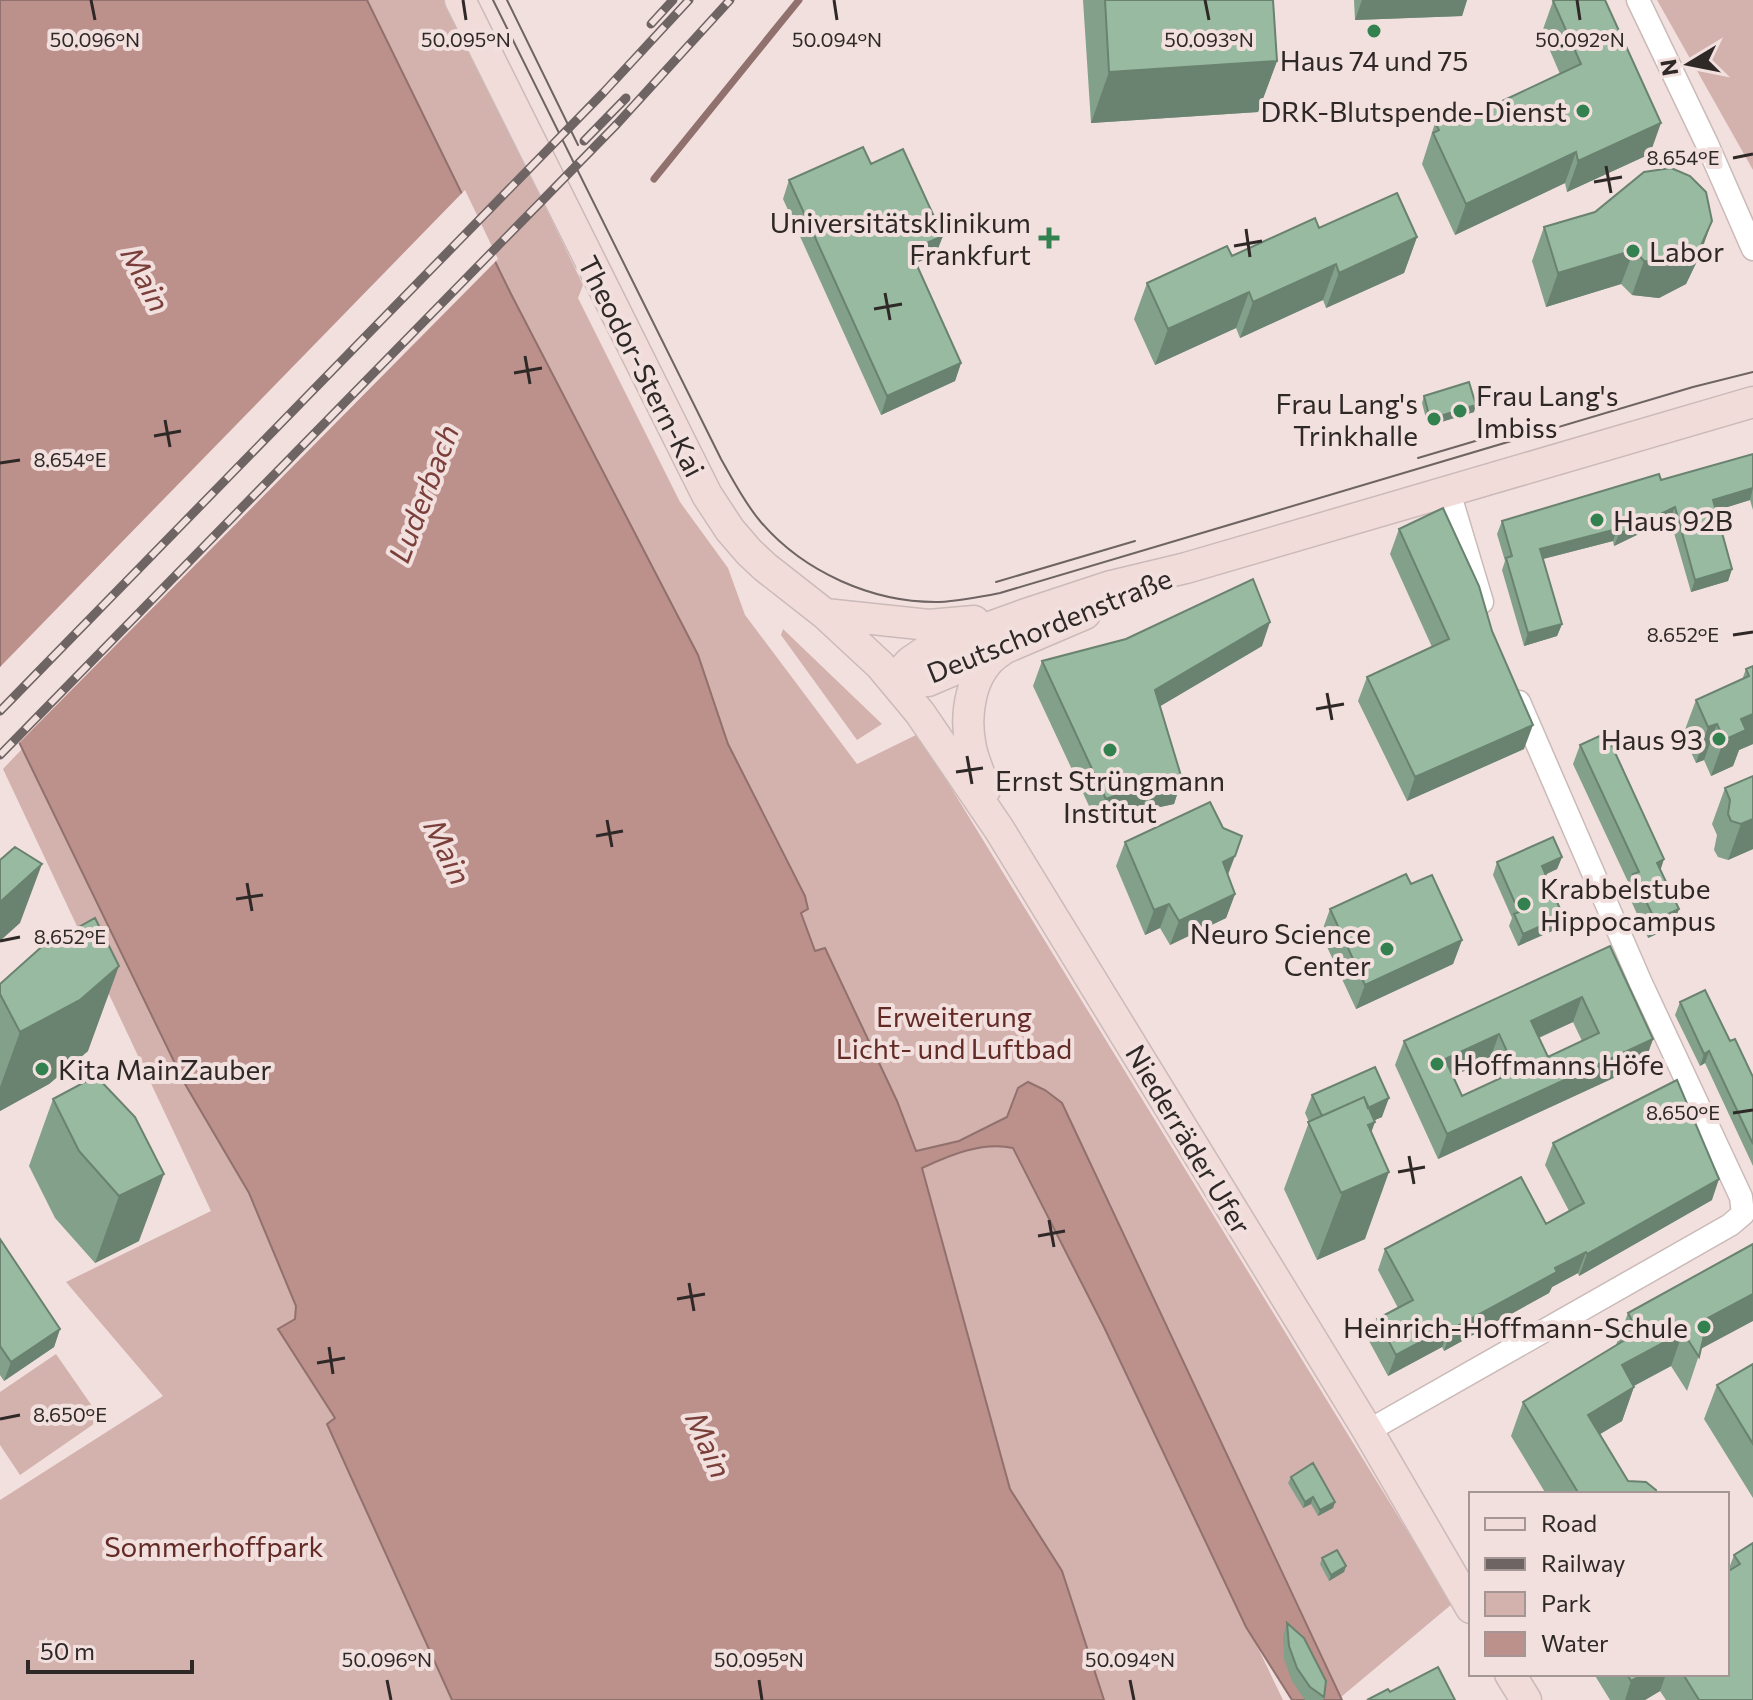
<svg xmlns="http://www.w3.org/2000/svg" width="1753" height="1700" viewBox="0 0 1753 1700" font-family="Commissioner,sans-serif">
  <rect width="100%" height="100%" fill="#f2e0de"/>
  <path fill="#d3b1ad" d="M367 0H445L583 285 578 298 680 502 728 568 745 615 857 764 918 734 1452 1604 1341 1697 1062 1103 1017 1088 1007 1117 959 1141 916 1151 897 1101 825 949 815 952 801 913 808 909 728 744 698 655 511 294Z
    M1657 0H1753V170Z
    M783 629 882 724 857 740 781 635Z
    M22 749 185 1084 248 1193 296 1306 295 1319 278 1329 335 1419 328 1425 452 1700H0V1500L163 1396 66 1282 211 1211 3 769Z
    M1000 1145 1013 1148 1104 1327 1283 1700H1104L1062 1571 1010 1489 922 1167 978 1147Z
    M56 1354 101 1419 20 1475 0 1445V1392Z"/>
  <path fill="#bc908b" stroke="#91716d" stroke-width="2" d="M0 0H367L511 294 698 655 728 744 805 896 808 909 801 913 815 951 825 948 897 1101 916 1151 959 1141 1007 1117 1018 1088 1028 1082 1045 1090 1062 1103 1342 1700H1292L1246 1627 1104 1327 1013 1148C983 1141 950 1155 922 1168L1010 1489 1062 1571 1104 1700H452L327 1424 335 1418 278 1329 295 1319 296 1306 249 1193 185 1084 0 703Z"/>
  <path fill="#f2e0de" d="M465 190 498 259 17 745 0 711V667Z"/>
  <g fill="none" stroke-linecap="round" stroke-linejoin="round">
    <path stroke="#91716d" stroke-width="7" d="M654 179 799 0"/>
    <defs>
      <path id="minor" d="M1638 0 1707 144 1753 249
        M1449 492 1482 602
        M1368 1431 1730 1225 1743 1214 1741 1197 1640 981 1519 702"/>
      <path id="secondary" d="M460 0 707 495 730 530 749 552 765 567 825 614 880 665 920 713 999 829 1368 1431 1471 1608
        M825 614 929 625 974 621
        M893 680 910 662 929 649 1023 615 1111 586 1186 568 1753 402
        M893 680 928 681 1085 614
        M985 790C981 776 974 762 971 748 964 715 970 670 1001 651
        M1510 1674 1526 1700"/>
    </defs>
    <use href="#minor" stroke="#cabab8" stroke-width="25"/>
    <use href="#secondary" stroke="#cabab8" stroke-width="33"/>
    <use href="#minor" stroke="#fff" stroke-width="22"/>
    <use href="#secondary" stroke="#f2dcda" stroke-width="30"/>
    <path stroke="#6e6463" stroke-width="2" d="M493 0 721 459C733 480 744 502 760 521 803 572 873 603 939 602 960 601 980 597 1000 593L1693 387 1753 372
      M507 0 578 145
      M1418 458 1499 434
      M996 582 1135 541"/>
    <defs>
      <path id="rail" d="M651 24 673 0
        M584 141 626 98
        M0 711 603 93 689 0
        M0 755 617 124 730 0"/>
    </defs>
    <use href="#rail" stroke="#6e6463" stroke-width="9"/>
    <use href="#rail" stroke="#f2e0de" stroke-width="6" stroke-dasharray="18" stroke-linecap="butt"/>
  </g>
  <path fill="#82a08a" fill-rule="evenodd" d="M1083 0H1273L1277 61 1258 112 1091 123Z
    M1354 0H1467L1462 16 1355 20Z
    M1553 1 1650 154 1567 192 1565 183 1455 235 1422 164 1435 123 1468 117 1560 74 1542 32Z
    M871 164 936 254 916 263 961 363 955 381 881 415 783 199 789 180Z
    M1544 227 1700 255 1686 284 1659 298 1632 295 1621 284 1546 307 1532 261Z
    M1319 228 1417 237 1404 273 1326 308 1323 300 1240 338 1236 328 1155 365 1134 319 1147 283Z
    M1424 396 1474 412 1428 426 1422 403Z
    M1753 454V510L1750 500 1715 511 1732 569 1728 581 1691 592 1670 519 1614 546 1613 541 1543 559 1562 624 1557 636 1524 646 1502 570 1505 561 1497 534 1502 521 1661 480Z
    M1399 529 1524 749 1407 801 1358 701 1367 677 1432 647 1390 554Z
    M1262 646 1160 706 1182 779 1174 804 1146 810 1143 806 1097 823 1033 686 1042 661Z
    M1753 666V744L1739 750 1733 766 1711 776 1704 760 1696 763 1683 735 1696 700 1742 680 1746 669Z
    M1580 745 1660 870 1679 909 1672 927 1648 938 1627 892 1629 884 1573 764Z
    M1725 788 1753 849 1728 860 1718 857 1714 850 1717 835 1712 824Z
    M1125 842 1228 875 1235 894 1226 918 1170 945 1160 928 1145 935 1116 866Z
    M1562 857 1557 869 1545 875 1559 928 1518 946 1509 926 1512 918 1493 875 1497 862Z
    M1411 884 1462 940 1453 964 1356 1009 1321 934 1330 909Z
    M1610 946 1653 1039 1644 1064 1438 1159 1395 1065 1404 1041ZM1573 1022 1582 1041 1548 1057 1539 1038ZM1490 1059 1499 1079 1462 1096 1453 1076Z
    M0 984 88 1051 49 1084 0 1111Z
    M1680 1002 1730 1041 1753 1077V1166L1705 1063 1700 1066 1675 1015Z
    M96 1076 139 1241 95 1263 55 1218 29 1166 53 1099Z
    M1312 1095 1382 1117 1374 1120 1371 1132 1365 1239 1317 1260 1284 1189 1309 1122 1305 1113Z
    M1553 1143 1712 1200 1579 1276 1578 1273 1552 1287 1549 1293 1444 1351 1442 1347 1388 1376 1369 1341 1377 1319 1398 1308 1378 1270 1385 1249 1546 1224 1569 1211 1545 1165Z
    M0 1239 60 1329 54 1347 4 1381 0 1375Z
    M1753 1244 1701 1349 1687 1391 1671 1366 1634 1386 1622 1421 1600 1434 1628 1481 1657 1494H1546L1511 1436 1523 1402 1616 1345 1628 1313Z
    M1753 1364V1498L1704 1419 1717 1385Z
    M1291 1477 1335 1502 1333 1508 1318 1516 1311 1504 1303 1508 1288 1483Z
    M1753 1543V1700H1666L1660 1691 1645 1700H1610L1594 1674H1727L1728 1571 1734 1555Z
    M1322 1558 1346 1566 1344 1572 1329 1581 1320 1564Z
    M1287 1623 1324 1697 1323 1700H1305L1292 1681 1284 1659 1283 1636Z"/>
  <path fill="#6a8270" d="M1362 0H1467L1462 16 1355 20Z
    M1277 61 1258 112 1091 123 1109 72Z
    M1661 123 1650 154 1567 192 1578 161Z
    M1576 152 1565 183 1455 235 1466 204Z
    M1712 221 1700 255 1686 284 1659 298 1632 295 1644 261Z
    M943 236 936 254 903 269 910 250Z
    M1417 237 1404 273 1326 308 1339 273Z
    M1634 250 1621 284 1546 307 1558 273Z
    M1336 264 1323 300 1240 338 1253 302Z
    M1249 292 1236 328 1155 365 1168 329Z
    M961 363 955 381 881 415 887 396Z
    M1476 405 1474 412 1428 426 1430 419Z
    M1753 488 1750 500 1708 513 1713 500Z
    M1675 507 1670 519 1614 546 1619 534Z
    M1617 529 1613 541 1535 561 1540 549Z
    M1732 569 1728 581 1691 592 1695 580Z
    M1270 622 1262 646 1147 714 1155 690Z
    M1562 624 1557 636 1524 646 1528 633Z
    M1753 714V744L1739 750 1733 766 1711 776 1724 740 1741 719Z
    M1717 724 1704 760 1696 763 1708 727Z
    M1533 725 1524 749 1407 801 1415 777Z
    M1182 779 1174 804 1146 810 1154 786Z
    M1152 782 1143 806 1097 823 1106 799Z
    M1753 819V849L1728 860 1741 824Z
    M1235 856 1226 880 1223 862Z
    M1562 857 1557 869 1537 878 1542 866Z
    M1664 859 1658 878 1657 863Z
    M42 864 20 923 0 941V902Z
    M1235 894 1226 918 1170 945 1179 921Z
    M1169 904 1160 928 1145 935 1154 910Z
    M1679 909 1672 927 1648 938 1655 920Z
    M1563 916 1559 928 1518 946 1523 934Z
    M1462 940 1453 964 1356 1009 1365 985Z
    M119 966 88 1051 49 1084 0 1111V1087L20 1032Z
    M1582 997 1573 1022 1522 1045 1531 1021Z
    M1499 1034 1490 1059 1436 1084 1445 1059Z
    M1653 1039 1644 1064 1438 1159 1447 1134Z
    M1709 1051 1705 1063 1700 1066 1704 1054Z
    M1389 1098 1382 1117 1319 1145 1326 1127Z
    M1375 1122 1351 1189 1389 1172 1365 1239 1317 1260 1368 1125Z
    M164 1174 139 1241 95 1263 119 1196Z
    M1719 1179 1712 1200 1579 1276 1587 1254Z
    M1586 1252 1578 1273 1552 1287 1549 1293 1444 1351 1452 1329 1555 1268Z
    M1753 1294V1321L1695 1352 1708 1318Z
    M1450 1326 1442 1347 1388 1376 1396 1355Z
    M60 1329 54 1347 4 1381 11 1362Z
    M1683 1332 1671 1366 1609 1399 1622 1365Z
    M1634 1387 1622 1421 1575 1449 1588 1415Z
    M1313 1497 1311 1504 1303 1508 1305 1502Z
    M1335 1502 1333 1508 1318 1516 1320 1510Z
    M1346 1566 1344 1572 1329 1581 1331 1575Z
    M1644 1674H1666L1660 1691 1645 1700H1625L1631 1681Z"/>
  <path fill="#97baa0" stroke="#6a8270" stroke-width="2" fill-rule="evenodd" d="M1105 0H1273L1277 61 1109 72Z
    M1555 0H1605L1661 123 1578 161 1576 152 1466 204 1433 133 1439 130 1435 123 1464 110 1468 117 1581 64 1553 1Z
    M863 147 871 164 903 149 943 236 910 250 961 363 887 396 789 180Z
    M1671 168 1690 176 1706 192 1712 221 1699 250 1672 264 1644 261 1634 250 1558 273 1544 227 1595 212 1644 172Z
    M1397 193 1417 237 1339 273 1336 264 1253 302 1249 292 1168 329 1147 283 1227 246 1232 256 1315 218 1319 228Z
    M1469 382 1476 405 1430 419 1424 396Z
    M1753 454V488L1713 500 1732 569 1695 580 1675 507 1619 534 1617 529 1540 549 1562 624 1528 633 1506 558 1512 556 1502 521 1659 474 1661 480Z
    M1443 508 1479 586 1492 631 1533 725 1415 777 1367 677 1449 639 1399 529Z
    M1253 579 1270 622 1155 690 1182 779 1154 786 1152 782 1106 799 1042 661 1126 639Z
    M1753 666V714L1741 719 1746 730 1724 740 1717 724 1708 727 1696 700 1749 676 1746 669Z
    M1606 733 1664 859 1657 863 1679 909 1655 920 1633 874 1639 872 1580 745Z
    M1753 776V819L1741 824 1731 821 1728 814 1730 800 1725 788Z
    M1210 802 1223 828 1242 836 1235 856 1223 862 1235 894 1179 921 1169 904 1154 910 1125 842Z
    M1553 837 1562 857 1542 866 1563 916 1523 934 1514 914 1519 912 1497 862Z
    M15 847 42 864 0 902V860Z
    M1406 874 1411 884 1432 875 1462 940 1365 985 1330 909Z
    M95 918 119 966 80 1000 20 1032 0 994V984L57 933 64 929 68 933Z
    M1610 946 1653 1039 1447 1134 1404 1041ZM1582 997 1599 1033 1548 1057 1531 1021ZM1499 1034 1516 1071 1462 1096 1445 1059Z
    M1705 990 1730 1041 1735 1039 1753 1077V1144L1709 1051 1704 1054 1680 1002Z
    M1375 1067 1389 1098 1368 1108 1364 1097 1322 1116 1312 1095Z
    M96 1076 135 1117 164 1174 119 1196 79 1151 53 1099Z
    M1677 1080 1719 1179 1587 1254 1586 1252 1555 1268 1557 1272 1452 1329 1450 1326 1396 1355 1377 1319 1413 1300 1385 1249 1521 1177 1546 1224 1584 1203 1553 1143Z
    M1364 1097 1375 1122 1368 1125 1389 1172 1341 1193 1308 1122Z
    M0 1239 60 1329 11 1362 0 1346Z
    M1753 1244V1294L1708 1318 1699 1357 1683 1332 1622 1365 1634 1387 1588 1415 1628 1481 1646 1482 1656 1490 1657 1494H1579L1523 1402 1638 1332 1628 1313Z
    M1753 1364V1444L1717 1385Z
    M1313 1463 1335 1502 1320 1510 1313 1497 1305 1502 1291 1477Z
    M1753 1543V1700H1699L1683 1674H1727V1572L1740 1564 1734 1555Z
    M1337 1550 1346 1566 1331 1575 1322 1558Z
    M1287 1623 1304 1638 1326 1681 1324 1697 1310 1687 1297 1668 1289 1646Z
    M1438 1667 1455 1700H1367L1388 1689 1390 1692Z
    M1627 1674H1644L1631 1681Z"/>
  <path fill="none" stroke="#2e2827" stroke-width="3" d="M91 0 95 20M463 0 466 20M834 0 837 20M1205 0 1209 20M1577 0 1580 20M1733 158 1753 154M1606 166 1611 193M1594 182 1622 177M1246 229 1250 257M1234 246 1262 241M885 293 890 320M874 309 902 304M525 356 530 384M514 373 542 368M165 420 170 447M154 436 181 431M0 463 20 460M1733 635 1753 632M1327 693 1332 720M1316 709 1344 704M967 756 972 784M956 772 983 768M607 820 612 847M596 836 623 831M247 883 252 911M236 899 263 895M0 941 20 937M1733 1113 1753 1110M1409 1156 1414 1184M1398 1172 1425 1167M1049 1220 1054 1247M1038 1236 1065 1231M689 1283 694 1311M677 1299 705 1294M329 1347 333 1374M317 1363 345 1358M0 1419 20 1415M387 1680 391 1700M759 1680 762 1700M1130 1680 1134 1700"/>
  <g fill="#348150" stroke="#f2e0de" stroke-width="3">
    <circle cx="1374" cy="31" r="8"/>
    <circle cx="1583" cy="111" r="8"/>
    <path d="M1045 226h8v8h8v8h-8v8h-8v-8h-8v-8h8z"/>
    <circle cx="1633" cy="251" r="8"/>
    <circle cx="1460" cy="411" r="8"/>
    <circle cx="1434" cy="419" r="8"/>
    <circle cx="1597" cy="520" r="8"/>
    <circle cx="1719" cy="739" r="8"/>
    <circle cx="1110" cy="750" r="8"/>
    <circle cx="1524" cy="904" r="8"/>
    <circle cx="1387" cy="949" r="8"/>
    <circle cx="1437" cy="1064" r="8"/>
    <circle cx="42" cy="1069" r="8"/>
    <circle cx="1704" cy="1327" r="8"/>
  </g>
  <g text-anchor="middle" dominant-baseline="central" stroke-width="8" stroke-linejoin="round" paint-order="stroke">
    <g font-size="28" fill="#2e2827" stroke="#f2e0de" text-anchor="end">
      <text x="1374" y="60" text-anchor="middle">Haus 74 und 75</text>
      <text x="1567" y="111">DRK-Blutspende-Dienst</text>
      <text x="1031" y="222">Universitätsklinikum<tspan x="1031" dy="32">Frankfurt</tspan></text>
      <text x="1649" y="251" text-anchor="start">Labor</text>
      <text x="1476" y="395" text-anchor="start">Frau Lang's<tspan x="1476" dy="32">Imbiss</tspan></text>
      <text x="1418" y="403">Frau Lang's<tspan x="1418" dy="32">Trinkhalle</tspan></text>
      <text x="1613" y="520" text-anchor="start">Haus 92B</text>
      <text x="1703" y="739">Haus 93</text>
      <text x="1110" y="780" text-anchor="middle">Ernst Strüngmann<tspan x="1110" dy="32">Institut</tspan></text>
      <text x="1540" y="888" text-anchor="start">Krabbelstube<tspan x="1540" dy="32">Hippocampus</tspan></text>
      <text x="1371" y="933">Neuro Science<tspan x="1371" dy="32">Center</tspan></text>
      <text x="1453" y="1064" text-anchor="start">Hoffmanns Höfe</text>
      <text x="58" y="1069" text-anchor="start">Kita MainZauber</text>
      <text x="1688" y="1327">Heinrich-Hoffmann-Schule</text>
    </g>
    <g font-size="28" fill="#2e2827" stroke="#f2e0de">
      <text transform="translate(642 366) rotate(63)">Theodor-Stern-Kai</text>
      <text transform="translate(1049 625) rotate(-22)">Deutschordenstraße</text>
      <text transform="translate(1189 1139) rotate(59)">Niederräder Ufer</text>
    </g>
    <g font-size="28" fill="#632a26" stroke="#f2e0de">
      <text x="954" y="1016">Erweiterung<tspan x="954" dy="32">Licht- und Luftbad</tspan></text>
      <text x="214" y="1546">Sommerhoffpark</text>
    </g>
    <g font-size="30" font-style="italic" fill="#7b3f3a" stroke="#f2e0de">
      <text transform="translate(147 278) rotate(62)">Main</text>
      <text transform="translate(422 493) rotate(-69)">Luderbach</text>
      <text transform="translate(449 851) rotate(64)">Main</text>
      <text transform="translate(710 1444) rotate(66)">Main</text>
    </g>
  </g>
  <g font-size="20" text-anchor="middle" fill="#2e2827" stroke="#f2e0de" stroke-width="8" stroke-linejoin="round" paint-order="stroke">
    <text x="1580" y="47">50.092°N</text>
    <text x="95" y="47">50.096°N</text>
    <text x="466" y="47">50.095°N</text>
    <text x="837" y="47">50.094°N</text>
    <text x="1209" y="47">50.093°N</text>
    <text x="1683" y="165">8.654°E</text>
    <text x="70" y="467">8.654°E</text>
    <text x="1683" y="642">8.652°E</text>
    <text x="70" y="944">8.652°E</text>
    <text x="1683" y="1120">8.650°E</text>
    <text x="70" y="1422">8.650°E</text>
    <text x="387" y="1667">50.096°N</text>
    <text x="759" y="1667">50.095°N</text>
    <text x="1130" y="1667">50.094°N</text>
  </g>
  <rect x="1469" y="1492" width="260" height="184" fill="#f2e0de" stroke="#a49695" stroke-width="2"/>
  <rect x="1485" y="1518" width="40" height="12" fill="#f2dcda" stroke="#a49695" stroke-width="2"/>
  <text x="1541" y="1532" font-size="24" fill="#2e2827">Road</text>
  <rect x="1485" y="1558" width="40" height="12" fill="#6e6463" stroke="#a49695" stroke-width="2"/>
  <text x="1541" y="1572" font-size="24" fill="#2e2827">Railway</text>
  <rect x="1485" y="1592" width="40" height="24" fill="#d3b1ad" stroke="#a49695" stroke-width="2"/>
  <text x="1541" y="1612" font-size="24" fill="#2e2827">Park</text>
  <rect x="1485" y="1632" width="40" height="24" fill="#bc908b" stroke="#a49695" stroke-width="2"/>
  <text x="1541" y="1652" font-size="24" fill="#2e2827">Water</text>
  <g transform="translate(1689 64) rotate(260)" stroke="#f2e0de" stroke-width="6" paint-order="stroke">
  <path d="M0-6L14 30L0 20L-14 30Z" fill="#2e2827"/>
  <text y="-12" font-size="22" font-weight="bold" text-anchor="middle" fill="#2e2827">N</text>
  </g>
  <path d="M28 1660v12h164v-12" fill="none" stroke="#2e2827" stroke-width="4"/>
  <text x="40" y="1660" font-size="24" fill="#2e2827" stroke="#f2e0de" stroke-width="6" paint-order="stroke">50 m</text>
</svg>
